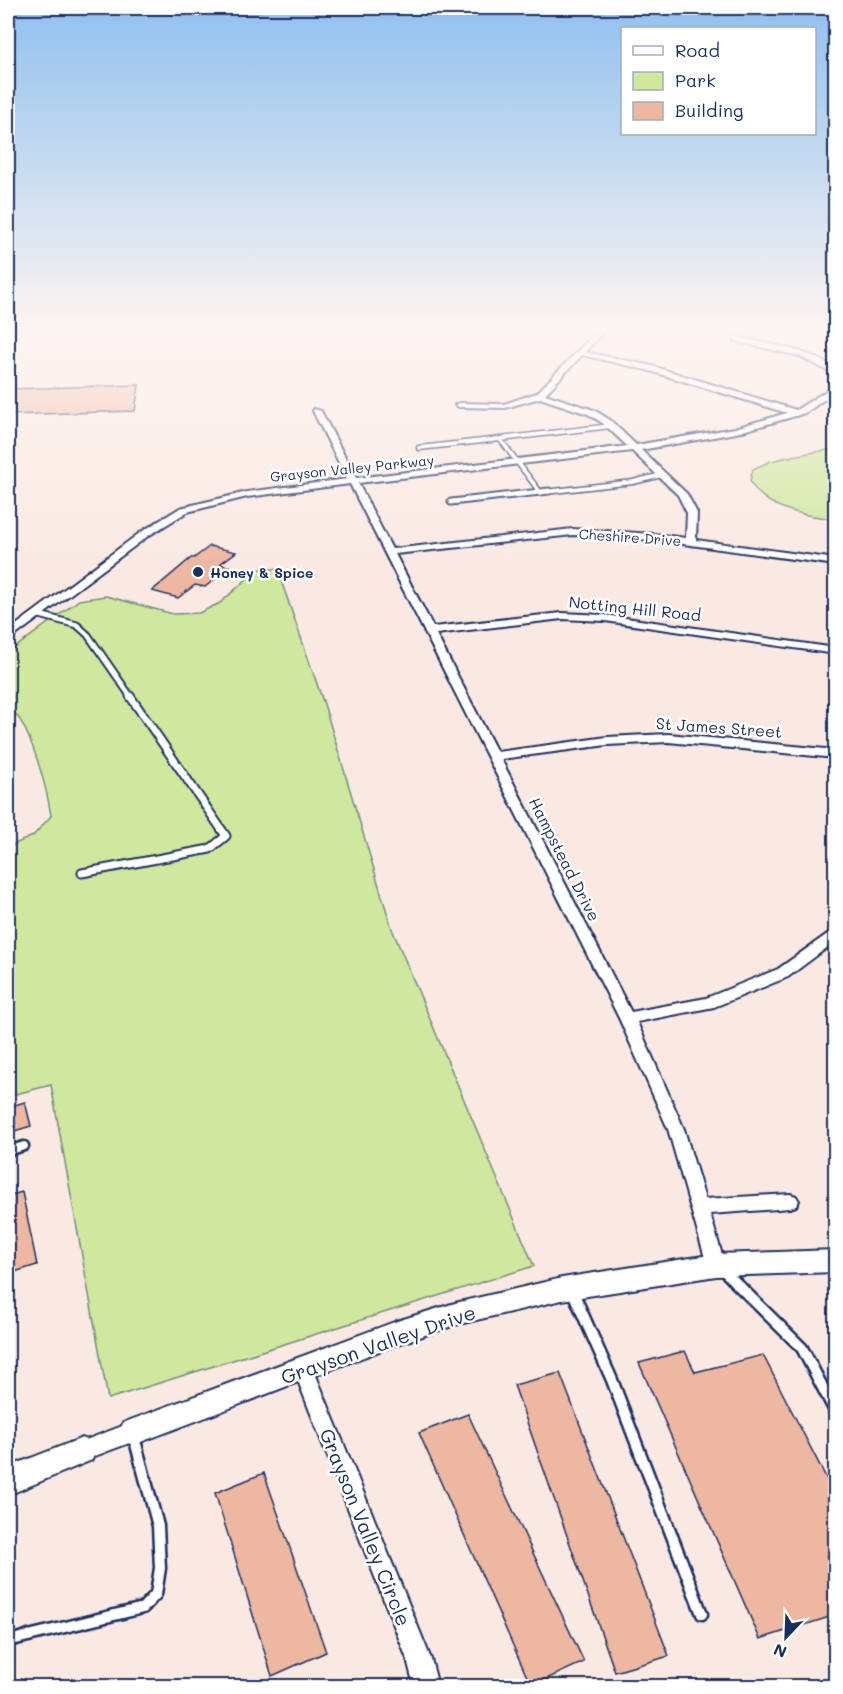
<svg xmlns="http://www.w3.org/2000/svg" width="843" height="1694" viewBox="0 0 843 1694" font-family="Mali,sans-serif">
  <rect width="100%" height="100%" fill="#fae9e3"/>
  <filter id="ink" filterUnits="userSpaceOnUse"><feTurbulence type="fractalNoise" baseFrequency=".0167" numOctaves="2"/><feDisplacementMap in="SourceGraphic" scale="12" xChannelSelector="R" yChannelSelector="G"/><feConvolveMatrix kernelMatrix="1 2 1 2 8 2 1 2 1" color-interpolation-filters="sRGB"/></filter>
  <g filter="url(#ink)">
    <path fill="#cfe89e" stroke="#758c7e" stroke-width="1.5" d="M835 449V519C807 516 764 510 750 481L753 469 771 461 797 455Z
      M258 569H277L324 704 392 929 534 1266 108 1399 51 1085 8 1096V847L33 836 51 816C47 789 30 722 8 706V653L79 600 106 596 173 614 199 613 220 603Z"/>
    <path fill="#edb7a1" stroke="#1b2f5e" stroke-width="1.5" d="M139 385 135 411 8 415V389Z
      M210 546 236 552 220 564 230 567 205 587 195 585 178 598 152 591 191 558H194Z
      M25 1102 31 1126 8 1133V1107Z
      M22 1192 37 1265 8 1274V1196Z
      M685 1351 695 1372 763 1355 836 1497V1615L760 1639 639 1363Z
      M560 1373 669 1656 615 1672 514 1385Z
      M468 1414 584 1662 531 1686 419 1433Z
      M264 1473 326 1652 272 1676 215 1493Z"/>
    <g fill="none" stroke-linecap="round" stroke-linejoin="round">
      <defs>
        <path id="service-far4" d="M419 448 500 439
          M540 492 500 439 611 426
          M536 493 633 482 662 475"/>
        <path id="service-far3" d="M451 502 549 491
          M36 614 77 625 88 635 131 697"/>
        <path id="service-far2" d="M82 873 210 849 226 836 130 696"/>
        <path id="service-far1" d="M8 1151 24 1146
          M721 1269 734 1282"/>
        <path id="service" d="M733 1280 802 1348 836 1413
          M572 1290 612 1380 702 1614
          M8 1641 143 1608 156 1594 160 1568 158 1526 134 1437"/>
        <path id="minor" d="M598 330H605L585 352 652 366 796 410 836 385V391L807 412 799 415 736 433 641 450 687 494 697 513 696 540 836 559V565L654 540 573 535 395 554 433 627 562 613 605 615 836 648V654L605 621 562 619 436 634 497 752 607 737 668 734 836 750V758L668 742 607 745 501 759 631 1012 706 998 778 969 836 928V941L788 977 714 1007 637 1022 684 1129 705 1199 790 1194 796 1196 799 1201 796 1206 790 1208 710 1214 725 1265 723 1271 716 1273 709 1271 707 1265 668 1129 619 1018 350 484 247 497 187 512 148 536 12 638 8 639V631L141 532 180 508 247 492 347 479 313 411 314 409 321 411 356 478 627 446 604 424 588 414 540 398 505 408 459 407 455 405 459 403 504 404 537 393ZM582 355 647 370 787 413 735 428 636 445 610 420 594 410 545 394ZM632 451 678 495 687 513 686 538 654 534 573 529 392 549 358 483Z
          M737 337C770 345 807 348 836 369V375L799 356 734 341V337Z
          M303 1359 310 1362 313 1368 431 1659 438 1686H414L407 1659 293 1368 296 1362Z
          M133 1422 140 1425 143 1432 140 1439 82 1461 75 1458 72 1451 75 1444Z"/>
        <path id="tertiary" d="M836 1250V1272L716 1276 562 1300 455 1325 398 1344 133 1445 123 1441 119 1432 123 1423 133 1419 397 1321 455 1303 562 1278 716 1254Z
          M82 1438 92 1442 96 1451 92 1460 8 1495V1467Z"/>
      </defs>
      <use href="#service-far4" stroke="#1b2f5e" stroke-width="7"/>
      <use href="#service-far3" stroke="#1b2f5e" stroke-width="9"/>
      <use href="#service-far2" stroke="#1b2f5e" stroke-width="11"/>
      <use href="#service-far1" stroke="#1b2f5e" stroke-width="13"/>
      <use href="#service" stroke="#1b2f5e" stroke-width="15"/>
      <use href="#minor" stroke="#1b2f5e" stroke-width="4"/>
      <use href="#tertiary" stroke="#1b2f5e" stroke-width="4"/>
      <use href="#service-far4" stroke="#fff" stroke-width="4"/>
      <use href="#service-far3" stroke="#fff" stroke-width="5"/>
      <use href="#service-far2" stroke="#fff" stroke-width="7"/>
      <use href="#service-far1" stroke="#fff" stroke-width="8"/>
      <use href="#service" stroke="#fff" stroke-width="10"/>
      <use href="#minor" fill="#fff" fill-rule="evenodd"/>
      <use href="#tertiary" fill="#fff" fill-rule="evenodd"/>
    </g>
  </g>
  <linearGradient id="sky" x2="0" y2="1"><stop stop-color="#90c0ee"/><stop offset="0.58" stop-color="#fdf5f2"/><stop offset="1" stop-color="#fdf5f2" stop-opacity="0"/></linearGradient>
  <rect width="843" height="567" fill="url(#sky)"/>
  <circle fill="#1b2f5e" stroke="#fff" stroke-width="2" cx="198" cy="572" r="6"/>
  <g text-anchor="middle" dominant-baseline="central" stroke-width="5" stroke-linejoin="round" paint-order="stroke">
    <g font-size="14" fill="#1b2f5e" stroke="#fff">
      <text transform="translate(352 468) rotate(-6)">Grayson Valley Parkway</text>
      <text transform="translate(630 537) rotate(4)">Cheshire Drive</text>
    </g>
    <g font-size="14" font-weight="bold" fill="#1b2f5e" stroke="#fff" text-anchor="start">
      <text x="210" y="572">Honey &amp; Spice</text>
    </g>
    <g font-size="16" fill="#1b2f5e" stroke="#fff">
      <text transform="translate(635 608) rotate(6)">Notting Hill Road</text>
      <text transform="translate(719 727) rotate(4)">St James Street</text>
      <text transform="translate(565 859) rotate(63)">Hampstead Drive</text>
    </g>
    <g font-size="20" fill="#1b2f5e" stroke="#fff">
      <text transform="translate(378 1344) rotate(-19)">Grayson Valley Drive</text>
      <text transform="translate(366 1527) rotate(68)">Grayson Valley Circle</text>
    </g>
  </g>
  <rect width="843" height="1694" fill="none" stroke="#fff" stroke-width="30"/>
  <rect x="15" y="15" width="813" height="1664" fill="none" stroke="#1b2f5e" stroke-width="2" filter="url(#ink)"/>
  <rect x="621" y="27" width="195" height="108" fill="#ffffff" stroke="#a4acbf" stroke-width="1.5"/>
  <rect x="633" y="46" width="30" height="9" fill="#ffffff" stroke="#a4acbf" stroke-width="1.5"/>
  <text x="675" y="57" font-size="18" fill="#1b2f5e">Road</text>
  <rect x="633" y="72" width="30" height="18" fill="#cfe89e" stroke="#a4acbf" stroke-width="1.5"/>
  <text x="675" y="87" font-size="18" fill="#1b2f5e">Park</text>
  <rect x="633" y="102" width="30" height="18" fill="#edb7a1" stroke="#a4acbf" stroke-width="1.5"/>
  <text x="675" y="117" font-size="18" fill="#1b2f5e">Building</text>
  <g transform="translate(786 1637) rotate(203)" stroke="#ffffff" stroke-width="4.5" paint-order="stroke">
  <path d="M0-4.5L10 22L0 15L-10 22Z" fill="#1b2f5e"/>
  <text y="-9" font-size="16" font-weight="bold" text-anchor="middle" fill="#1b2f5e">N</text>
  </g>
</svg>
